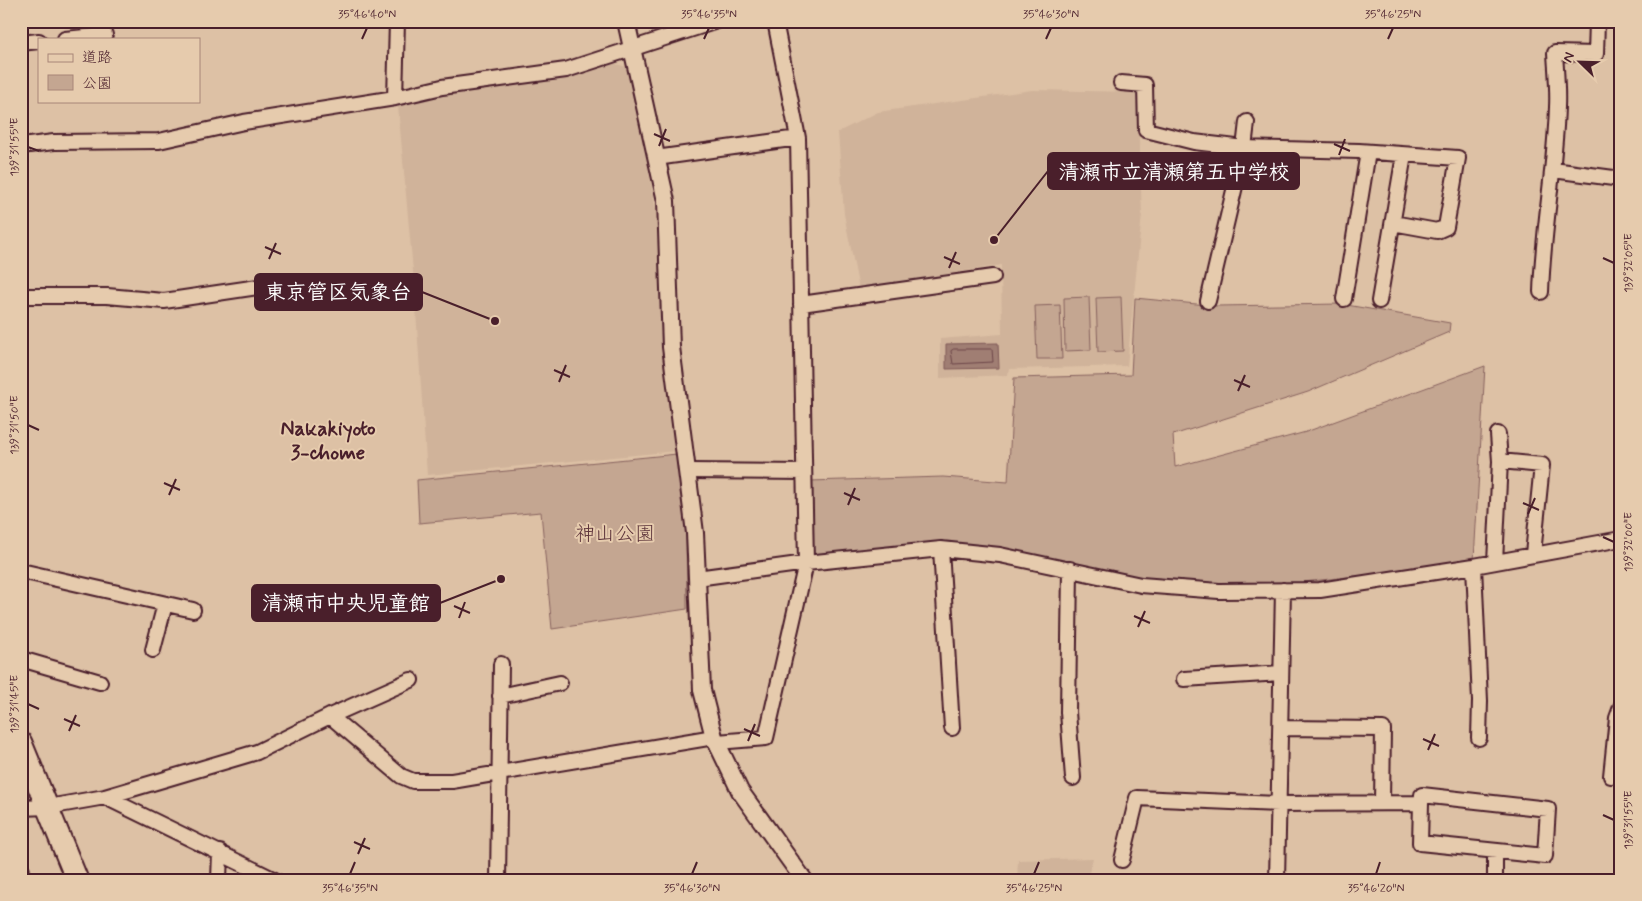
<svg xmlns="http://www.w3.org/2000/svg" width="1642" height="901" viewBox="0 0 1642 901" font-family="Mynerve,'Klee One',sans-serif">
  <rect width="100%" height="100%" fill="#ddc1a5"/>
  <filter id="ink" filterUnits="userSpaceOnUse"><feTurbulence type="fractalNoise" baseFrequency=".02" numOctaves="2"/><feDisplacementMap in="SourceGraphic" scale="10" xChannelSelector="R" yChannelSelector="G"/><feConvolveMatrix kernelMatrix="1 2 1 2 8 2 1 2 1" color-interpolation-filters="sRGB"/></filter>
  <g filter="url(#ink)">
    <path fill="#d0b39a" d="M613 63 630 68 657 216 662 334 676 451 427 475 414 282 398 106 441 96 572 76Z
      M1032 90 1137 92 1142 214 1127 366 1009 369 1008 375 940 378V339L1002 334 1001 265 859 289 844 214 838 132 878 112Z
      M1093 858 1087 880H1017L1018 860Z"/>
    <path fill="#c4a691" stroke="#87625e" d="M1089 297 1091 350 1065 351 1064 298Z
      M1121 297 1123 351 1098 352 1096 298Z
      M1135 298 1217 306 1341 304 1450 323 1449 332 1308 392 1173 435 1175 467 1306 432 1485 366 1474 560 1409 570 1277 585 1145 580 992 549 810 558V481L943 477 1008 482 1014 378 1131 375Z
      M1060 305 1062 359H1037L1035 306Z
      M677 454 686 533 687 609 552 629 541 512 419 523 417 480Z"/>
    <path fill="#a07e73" stroke="#7e5856" d="M998 343 999 368 946 369V344Z"/>
    <g fill="none" stroke-linecap="round" stroke-linejoin="round">
      <path stroke="#6c4548" stroke-width="1" d="M954 349H992L993 362 953 364 951 351Z"/>
      <defs>
        <path id="minor" d="M65 39 105 35
          M21 43 39 41
          M1121 83 1145 85 1146 130 1194 142 1244 148 1359 151 1458 158 1446 227 1437 231 1393 223
          M395 98 397 21
          M21 146 54 142 159 141 244 122 395 98 442 87 566 70 717 21
          M656 158 798 138
          M1553 170 1621 179
          M1541 292C1543 229 1555 169 1557 107 1558 89 1556 71 1555 53L1596 54 1597 21
          M21 296H107L164 301 265 286H306
          M1344 299 1368 152
          M1208 301 1244 148 1247 122
          M1379 301 1404 155
          M801 304 993 277
          M1500 461 1542 465 1533 554
          M689 471 804 472
          M941 549 952 728
          M1495 562 1500 461 1498 434
          M1474 566 1480 701 1479 738
          M1070 569 1068 712 1073 778
          M21 571 193 610
          M697 578 806 563 941 549 1000 555 1141 585 1219 591 1320 590 1474 566 1621 539
          M153 650 165 604
          M21 659 100 682
          M1184 679 1281 673
          M500 696 560 683
          M1621 707 1617 718 1611 776 1621 775
          M330 716 401 776 413 781H452L714 737
          M1280 728 1383 729 1382 802
          M717 742 766 738 806 563 798 138 775 21
          M105 797 275 880
          M21 808 48 807 105 797 257 752 330 716 411 680
          M1122 860 1137 798 1279 804 1421 803 1422 795 1548 809 1545 856 1420 843 1421 803
          M21 868 25 880
          M219 880 220 852
          M498 880 501 664
          M1277 880 1283 590
          M1495 880V851"/>
        <path id="tertiary" d="M626 21 666 201 671 347 695 533 702 690 714 737 740 791 804 880"/>
        <path id="primary" d="M21 743 77 880"/>
      </defs>
      <use href="#minor" stroke="#4a1f2b" stroke-width="18"/>
      <use href="#tertiary" stroke="#4a1f2b" stroke-width="20"/>
      <use href="#primary" stroke="#4a1f2b" stroke-width="25"/>
      <use href="#minor" stroke="#e6cbad" stroke-width="14"/>
      <use href="#tertiary" stroke="#e6cbad" stroke-width="16"/>
      <use href="#primary" stroke="#e6cbad" stroke-width="21"/>
    </g>
  </g>
  <path fill="none" stroke="#4a1f2b" stroke-width="2" d="M362 39 367 28M704 39 709 28M1046 39 1051 28M1388 39 1393 28M654 134 670 141M1334 144 1350 151M659 146 666 129M28 147 39 151M1339 155 1345 139M265 247 281 254M944 257 960 264M1603 258 1614 263M269 259 276 243M949 268 956 252M554 370 570 377M1234 380 1250 387M559 382 566 365M1238 391 1245 375M28 425 39 430M164 483 180 490M844 493 860 500M169 495 176 479M1523 503 1539 510M848 505 855 488M1528 514 1535 498M1603 537 1614 542M454 606 470 613M1134 616 1150 623M459 618 465 602M1138 627 1145 611M28 704 39 709M64 719 80 726M744 729 760 736M69 731 76 715M1423 739 1439 746M748 741 755 724M1428 750 1435 734M1603 815 1614 820M354 842 370 849M358 854 365 838M350 874 355 862M692 874 697 862M1034 874 1039 862M1376 874 1380 862"/>
  <g text-anchor="middle" dominant-baseline="central" stroke-width="4" stroke-linejoin="round" paint-order="stroke">
    <g font-size="20" fill="#5c333a" stroke="#e6cbad">
      <text x="615" y="534">神山公園</text>
    </g>
    <g font-size="21" font-weight="bold" fill="#4a1f2b" stroke="#e6cbad">
      <text x="328" y="429">Nakakiyoto<tspan x="328" dy="24">3-chome</tspan></text>
    </g>
  </g>
  <path fill="none" stroke="#4a1f2b" stroke-width="2" d="M994 240L1048 171M495 321L422 292M501 579L440 603"/>
  <g fill="#4a1f2b" stroke="#e6cbad" stroke-width="2">
    <circle cx="994" cy="240" r="5"/>
    <circle cx="495" cy="321" r="5"/>
    <circle cx="501" cy="579" r="5"/>
  </g>
  <g fill="#4a1f2b" stroke="#4a1f2b" stroke-width="2">
    <rect x="1048" y="153" width="251" height="36" rx="5"/>
    <rect x="255" y="274" width="167" height="36" rx="5"/>
    <rect x="252" y="585" width="188" height="36" rx="5"/>
  </g>
  <g font-size="21" text-anchor="middle" font-weight="bold" fill="#fff">
    <text x="1174" y="179">清瀬市立清瀬第五中学校</text>
    <text x="338" y="299">東京管区気象台</text>
    <text x="346" y="610">清瀬市中央児童館</text>
  </g>
  <rect width="1642" height="901" fill="none" stroke="#e6cbad" stroke-width="55"/>
  <rect x="38" y="38" width="162" height="65" fill="#e6cbad" stroke="#a88679"/>
  <rect x="48" y="54" width="25" height="8" fill="#e6cbad" stroke="#a88679"/>
  <text x="82" y="62" font-size="15" fill="#4a1f2b">道路</text>
  <rect x="48" y="75" width="25" height="15" fill="#c4a691" stroke="#a88679"/>
  <text x="82" y="88" font-size="15" fill="#4a1f2b">公園</text>
  <g transform="translate(1580 62) rotate(293)" stroke="#e6cbad" stroke-width="4" paint-order="stroke">
  <path d="M0-4L9 19L0 12L-9 19Z" fill="#4a1f2b"/>
  <text y="-8" font-size="14" font-weight="bold" text-anchor="middle" fill="#4a1f2b">N</text>
  </g>
  <rect x="28" y="28" width="1586" height="846" fill="none" stroke="#4a1f2b" stroke-width="2"/>
  <g font-size="12" text-anchor="middle" fill="#4a1f2b">
    <text x="367" y="18">35°46'40"N</text>
    <text x="709" y="18">35°46'35"N</text>
    <text x="1051" y="18">35°46'30"N</text>
    <text x="1393" y="18">35°46'25"N</text>
    <text transform="translate(14 147) rotate(-90)" y="4">139°31'55"E</text>
    <text transform="translate(1628 263) rotate(-90)" y="4">139°32'05"E</text>
    <text transform="translate(14 425) rotate(-90)" y="4">139°31'50"E</text>
    <text transform="translate(1628 542) rotate(-90)" y="4">139°32'00"E</text>
    <text transform="translate(14 704) rotate(-90)" y="4">139°31'45"E</text>
    <text transform="translate(1628 820) rotate(-90)" y="4">139°31'55"E</text>
    <text x="350" y="892">35°46'35"N</text>
    <text x="692" y="892">35°46'30"N</text>
    <text x="1034" y="892">35°46'25"N</text>
    <text x="1376" y="892">35°46'20"N</text>
  </g>
</svg>
